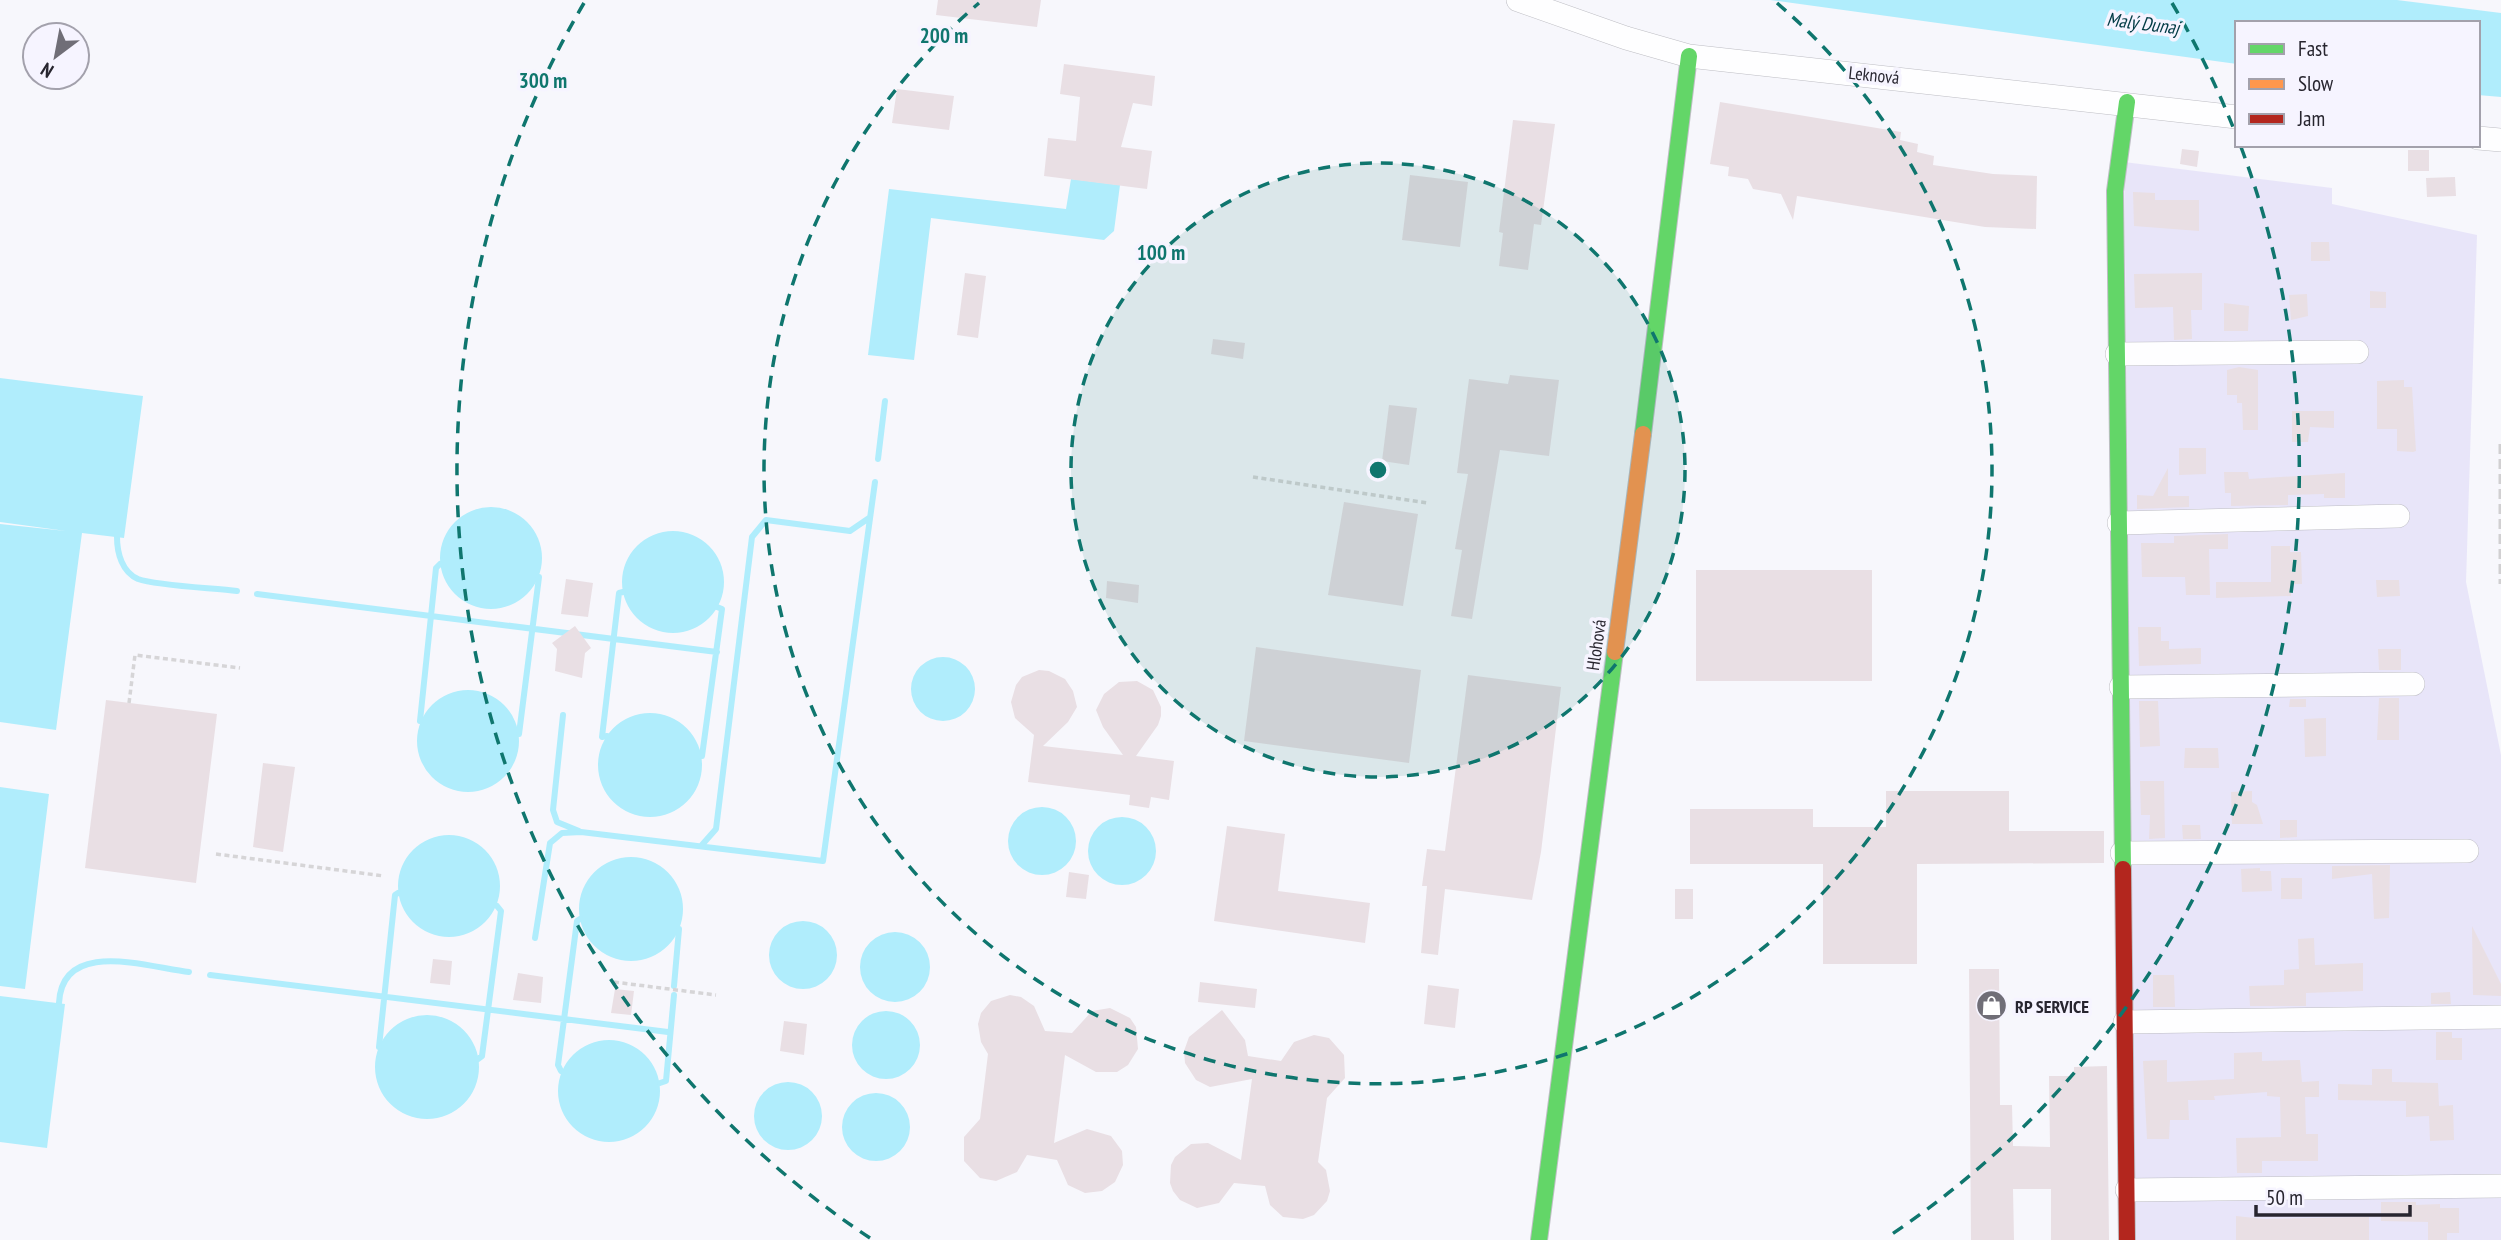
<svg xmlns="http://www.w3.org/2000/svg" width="2501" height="1240" viewBox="0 0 2501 1240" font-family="'PT Sans Narrow',sans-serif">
  <rect width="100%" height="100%" fill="#f7f7fc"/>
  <path fill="#e8e5f9" d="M2124 162 2332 188V204L2477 235 2466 582 2501 755V1240H2136Z"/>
  <path fill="#b0edfc" d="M1770 0H2397L2501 13V97L2478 95V23H2237V64Z
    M1071 179 1120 185 1114 231 1104 240 931 218 914 360 868 355 889 189 1066 209Z
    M0 378 143 396 124 538 82 533 56 730 0 722V524L66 531 0 522Z
    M440 558a51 51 0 1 1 102 0a51 51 0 1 1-102 0Z
    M622 582a51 51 0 1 1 102 0a51 51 0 1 1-102 0Z
    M911 689a32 32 0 1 1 64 0a32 32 0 1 1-64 0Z
    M417 741a51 51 0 1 1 102 0a51 51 0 1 1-102 0Z
    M598 765a52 52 0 1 1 104 0a52 52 0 1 1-104 0Z
    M0 787 49 794 25 989 0 986Z
    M1008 841a34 34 0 1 1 68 0a34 34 0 1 1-68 0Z
    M1088 851a34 34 0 1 1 68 0a34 34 0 1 1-68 0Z
    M398 886a51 51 0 1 1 102 0a51 51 0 1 1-102 0Z
    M579 909a52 52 0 1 1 104 0a52 52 0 1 1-104 0Z
    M769 955a34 34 0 1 1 68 0a34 34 0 1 1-68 0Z
    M860 967a35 35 0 1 1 70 0a35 35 0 1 1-70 0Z
    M0 996 65 1004 47 1148 0 1142Z
    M852 1045a34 34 0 1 1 68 0a34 34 0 1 1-68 0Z
    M375 1067a52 52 0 1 1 104 0a52 52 0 1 1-104 0Z
    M558 1091a51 51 0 1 1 102 0a51 51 0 1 1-102 0Z
    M754 1116a34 34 0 1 1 68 0a34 34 0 1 1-68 0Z
    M842 1127a34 34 0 1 1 68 0a34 34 0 1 1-68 0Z"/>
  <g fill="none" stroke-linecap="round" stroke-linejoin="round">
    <path stroke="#b0edfc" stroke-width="6" d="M878 459 885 401
      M117 537C117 553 122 572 138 579 158 586 214 588 237 591
      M257 594 717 652
      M563 715 553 810 557 822 579 831
      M420 721 436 568 440 564
      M519 734 539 577
      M607 736 602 737 619 593 623 592
      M702 756 722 609 717 607
      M701 846 716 829 752 537 766 520 850 531 869 518
      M535 938 550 843 562 833 581 832 823 861 875 482
      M210 975 668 1032
      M674 986 679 929
      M59 1003C62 938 147 967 189 972
      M379 1047 395 895 398 893
      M478 1059 482 1056 501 911 497 906
      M561 1071 558 1065 577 921 580 919
      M660 1083 666 1081 674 995"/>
  </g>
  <path fill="#e9dfe4" d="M938 0H1041L1037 27 936 15Z
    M1064 64 1155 76 1152 106 1133 103 1121 147 1152 151 1147 189 1044 176 1048 138 1076 141 1080 97 1060 94Z
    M897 89 954 96 949 130 892 123Z
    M1720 102 1901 132 1900 140 1918 144 1917 152 1934 156 1933 165 1993 174 2037 176 2036 229 1985 227 1797 196 1793 220 1781 194 1753 189 1748 179 1728 176 1729 167 1710 164Z
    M1513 120 1555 124 1541 225 1534 224 1528 270 1499 266 1503 233 1499 232Z
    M2182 149 2199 151 2197 167 2180 164Z
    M2408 150H2429V171H2408Z
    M1410 175 1468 182 1460 247 1402 240Z
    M2455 177 2456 196 2427 197 2426 178Z
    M2133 192 2155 193V200H2199V231L2134 226Z
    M2311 242H2329L2330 261H2311Z
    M965 273 986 276 978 338 957 335Z
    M2202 273V310H2191L2192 339 2174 340 2173 307 2135 308 2134 274Z
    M2370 291 2386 292V308H2370Z
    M2307 294 2308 316 2291 320 2289 295Z
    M2224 303 2249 306 2248 331H2224Z
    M1213 339 1245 343 1243 359 1211 354Z
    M2239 367 2258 370V430H2243L2242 403H2237V395H2227V370Z
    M1510 375 1559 380 1549 456 1500 450 1472 619 1451 616 1462 550 1455 549 1468 474 1457 473 1469 379 1508 384Z
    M2404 380V387H2412L2416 451 2413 452 2397 451V429H2377V381Z
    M1389 405 1417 408 1409 465 1382 461Z
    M2292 411H2334V428L2310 427 2308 442H2292Z
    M2179 448H2206V474L2179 475Z
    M2168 468V496H2189V507L2137 509V495L2153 496Z
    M2224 472H2248L2249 479 2345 473V498H2324V494L2288 495V505L2231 506V493H2225Z
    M1344 502 1418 514 1403 606 1328 595Z
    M2228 534V549H2209L2210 595H2186L2185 577H2142L2141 543H2174V536Z
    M2271 546H2290V552H2301L2302 584H2291V596L2216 598V582H2271Z
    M1696 570H1872V681H1696Z
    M566 579 593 583 588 617 561 614Z
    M2376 580H2399L2400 596 2377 597Z
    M1107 581 1139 585 1138 603 1106 598Z
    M575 626 591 648 585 653 582 678 555 671 557 649 552 643Z
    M2138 627H2161V641H2169V649L2201 648V664L2139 666Z
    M1256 647 1421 670 1409 763 1244 741Z
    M2378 649H2401V670H2379Z
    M1039 670 1049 671 1065 679 1073 691 1077 707 1068 722 1043 746 1123 755 1103 727 1096 710 1104 694 1119 682 1137 681 1153 690 1161 707V716L1158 725 1136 756 1174 761 1169 800 1151 797 1149 808 1129 805 1130 795 1028 782 1034 735 1015 718 1011 702 1016 685 1022 677Z
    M1468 675 1561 687 1541 852 1532 900 1445 889 1438 955 1421 953 1427 886H1422L1427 849 1445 851Z
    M2379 698H2399V740H2377Z
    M2290 699H2306V707H2289Z
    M106 700 217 714 196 883 85 868Z
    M2139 701H2158L2160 746 2140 747Z
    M2326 718V756L2305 757 2304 719Z
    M2185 748H2218L2219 768H2184Z
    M263 763 295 767 283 852 253 847Z
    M2140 781H2164L2165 838 2149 839 2150 815H2141Z
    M1886 791H2009V831H2104V863L1917 864V964H1823V864H1690V809H1813V827H1886Z
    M2252 791V802L2257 805 2263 824H2232L2231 792Z
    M2280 820H2297V837L2280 838Z
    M2182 825H2200L2201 839H2183Z
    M1227 826 1285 834 1278 891 1370 903 1365 943 1214 921Z
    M2390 865 2389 918 2374 919 2372 874 2332 879V866Z
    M2260 868V871H2271L2272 891 2242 892 2241 869Z
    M1069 872 1089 875 1086 899 1066 897Z
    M2281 878H2302V899H2281Z
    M1675 889H1693V919H1675Z
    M2472 926 2501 984V996L2473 995Z
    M2314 938 2315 965 2363 963V991L2306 993V1006H2250L2249 986 2284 985V970L2299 969 2298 939Z
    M433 959 452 961 450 985 430 983Z
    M1969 969H1999L2000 1105H2012L2013 1146 2050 1147 2049 1076H2074V1067L2107 1066 2109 1240H2051V1189H2013L2014 1240H1971Z
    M518 973 543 977 541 1003 513 1000Z
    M2153 975H2174L2175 1007H2153Z
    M1200 982 1257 989 1255 1008 1198 1002Z
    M1428 985 1459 989 1455 1028 1424 1024Z
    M615 989 634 991 631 1015 611 1013Z
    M2450 992 2451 1004H2431V993Z
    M1010 995 1021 997 1034 1006 1045 1031 1072 1033 1092 1011 1110 1008 1130 1018 1136 1027 1138 1049 1128 1065 1117 1072H1096L1065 1055 1054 1143 1087 1129 1111 1136 1122 1151 1123 1165 1115 1182 1102 1191 1085 1193 1068 1185 1057 1160 1027 1155 1017 1172 996 1181 980 1178 964 1161V1137L980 1119 988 1054 981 1042 978 1024 981 1013 991 1001Z
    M1222 1010 1245 1040 1248 1056 1281 1061 1294 1042 1314 1035 1329 1038 1344 1055 1345 1078 1327 1098 1318 1162 1326 1170 1330 1191 1327 1201 1314 1215 1303 1219 1283 1217 1270 1205 1265 1186 1234 1183 1219 1203 1197 1208 1180 1200 1173 1191 1170 1183 1171 1165 1175 1157 1191 1144 1208 1143 1241 1160 1252 1079 1210 1087 1196 1080 1185 1063 1184 1051 1189 1037Z
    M784 1021 807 1024 804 1055 780 1051Z
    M2436 1032H2452V1038H2462V1060H2436Z
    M2262 1052V1061L2300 1060 2302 1082 2319 1081V1097H2305L2306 1134H2318V1161H2262V1173H2237L2236 1138 2281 1137 2280 1097 2267 1096V1092L2214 1096 2215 1100H2188L2189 1120H2170L2169 1139H2147L2143 1061 2167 1060V1082L2234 1079V1053Z
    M2372 1069H2392V1082L2438 1083 2439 1106 2453 1105 2454 1140 2430 1141 2429 1116 2406 1117V1101L2338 1100V1084L2372 1085Z
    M2381 1202H2416V1205L2440 1204V1208H2459V1233H2447V1240H2428V1222L2381 1221Z
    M2236 1216 2264 1219 2369 1217V1240H2236Z"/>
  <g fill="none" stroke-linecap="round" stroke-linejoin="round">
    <defs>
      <path id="street" d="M1518 0 1626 38 1689 56 2237 117
        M2478 138 2501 140
        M2117 354 2357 352
        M2119 523 2398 516
        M2121 687 2413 684
        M2122 853 2467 851
        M2125 1022 2501 1017
        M2127 1190 2501 1186"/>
      <path id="fast" d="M1643 434 1689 56
        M2123 869 2115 191 2127 102
        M1539 1240 1615 652"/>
      <path id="slow" d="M1615 652 1643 434"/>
      <path id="jam" d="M2123 869 2127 1240"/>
    </defs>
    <use href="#street" stroke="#bebec4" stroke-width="24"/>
    <use href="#fast" stroke="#bebec4" stroke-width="18"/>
    <use href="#slow" stroke="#bebec4" stroke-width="18"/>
    <use href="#jam" stroke="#bebec4" stroke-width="18"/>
    <path stroke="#d6d5d7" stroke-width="3.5" stroke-dasharray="5 3.5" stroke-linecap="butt" d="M1253 477 1428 503
      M129 703 135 655 240 668
      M216 854 384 876
      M614 982 716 995"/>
    <use href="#street" stroke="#fefeff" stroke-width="23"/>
    <use href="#fast" stroke="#63d668" stroke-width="16"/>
    <use href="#slow" stroke="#ff974d" stroke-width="16"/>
    <use href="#jam" stroke="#b3261e" stroke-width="16"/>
    <path stroke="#d1d0d2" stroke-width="5" stroke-dasharray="10 5" stroke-linecap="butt" d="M2501 444V584"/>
  </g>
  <circle cx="1378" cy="470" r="307" fill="#0f766e" fill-opacity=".12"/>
  <g fill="none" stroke="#0f766e" stroke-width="3.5" stroke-dasharray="12 9">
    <circle cx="1378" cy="470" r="307"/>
    <path d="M1777 3A614 614 0 1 1 979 3"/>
    <path d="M870 1238A921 921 0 0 1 584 3M2172 3A921 921 0 0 1 2235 132M2241 147A921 921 0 0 1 1886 1238"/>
  </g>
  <defs>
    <symbol id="shop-disc" viewBox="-11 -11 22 22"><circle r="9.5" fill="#706e77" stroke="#f6f4ff"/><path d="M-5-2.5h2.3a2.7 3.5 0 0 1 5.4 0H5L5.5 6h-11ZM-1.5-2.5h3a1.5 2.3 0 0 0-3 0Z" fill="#fff"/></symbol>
  </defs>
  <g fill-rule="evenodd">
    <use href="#shop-disc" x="1974" y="988" width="35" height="35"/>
  </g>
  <g text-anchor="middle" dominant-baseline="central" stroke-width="7" stroke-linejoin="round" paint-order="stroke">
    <g font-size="18" fill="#27252f" stroke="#f6f4ff">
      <text transform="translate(1874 75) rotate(6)">Leknová</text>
      <text transform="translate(1596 645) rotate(-82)">Hlohová</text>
    </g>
    <g font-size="18" font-weight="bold" fill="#27252f" stroke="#f6f4ff" text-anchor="start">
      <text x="2015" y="1006">RP SERVICE</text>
    </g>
    <g font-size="19" font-style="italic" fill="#003a44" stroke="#f6f4ff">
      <text transform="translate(2143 23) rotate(7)">Malý Dunaj</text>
    </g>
  </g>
  <circle cx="1378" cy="470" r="10" fill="#0f766e" stroke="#f6f4ff" stroke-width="3.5"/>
  <g font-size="21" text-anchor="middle" font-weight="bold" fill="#0f766e" stroke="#f6f4ff" stroke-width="7" stroke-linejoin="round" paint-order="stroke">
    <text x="944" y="43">200 m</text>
    <text x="543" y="88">300 m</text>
    <text x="1161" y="260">100 m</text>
  </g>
  <rect x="2235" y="21" width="245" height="126" fill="#f6f4ff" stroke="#a3a1ac" stroke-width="2"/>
  <rect x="2249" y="44" width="35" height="10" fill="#63d668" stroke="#a3a1ac" stroke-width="2"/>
  <text x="2298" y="56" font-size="21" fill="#27252f">Fast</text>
  <rect x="2249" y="79" width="35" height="10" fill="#ff974d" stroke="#a3a1ac" stroke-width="2"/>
  <text x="2298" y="91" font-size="21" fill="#27252f">Slow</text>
  <rect x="2249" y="114" width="35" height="10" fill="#b3261e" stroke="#a3a1ac" stroke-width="2"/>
  <text x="2298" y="126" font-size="21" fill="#27252f">Jam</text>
  <g transform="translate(56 56) rotate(212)"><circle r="33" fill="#f6f4ff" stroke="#a3a1ac" stroke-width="2"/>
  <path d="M0-5L12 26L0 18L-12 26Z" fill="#706e77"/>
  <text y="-10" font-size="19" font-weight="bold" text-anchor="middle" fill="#27252f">N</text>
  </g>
  <path d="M2256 1205v10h154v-10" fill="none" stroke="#27252f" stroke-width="3.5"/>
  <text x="2266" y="1205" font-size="21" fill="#27252f" stroke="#f6f4ff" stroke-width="5" paint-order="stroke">50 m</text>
</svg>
